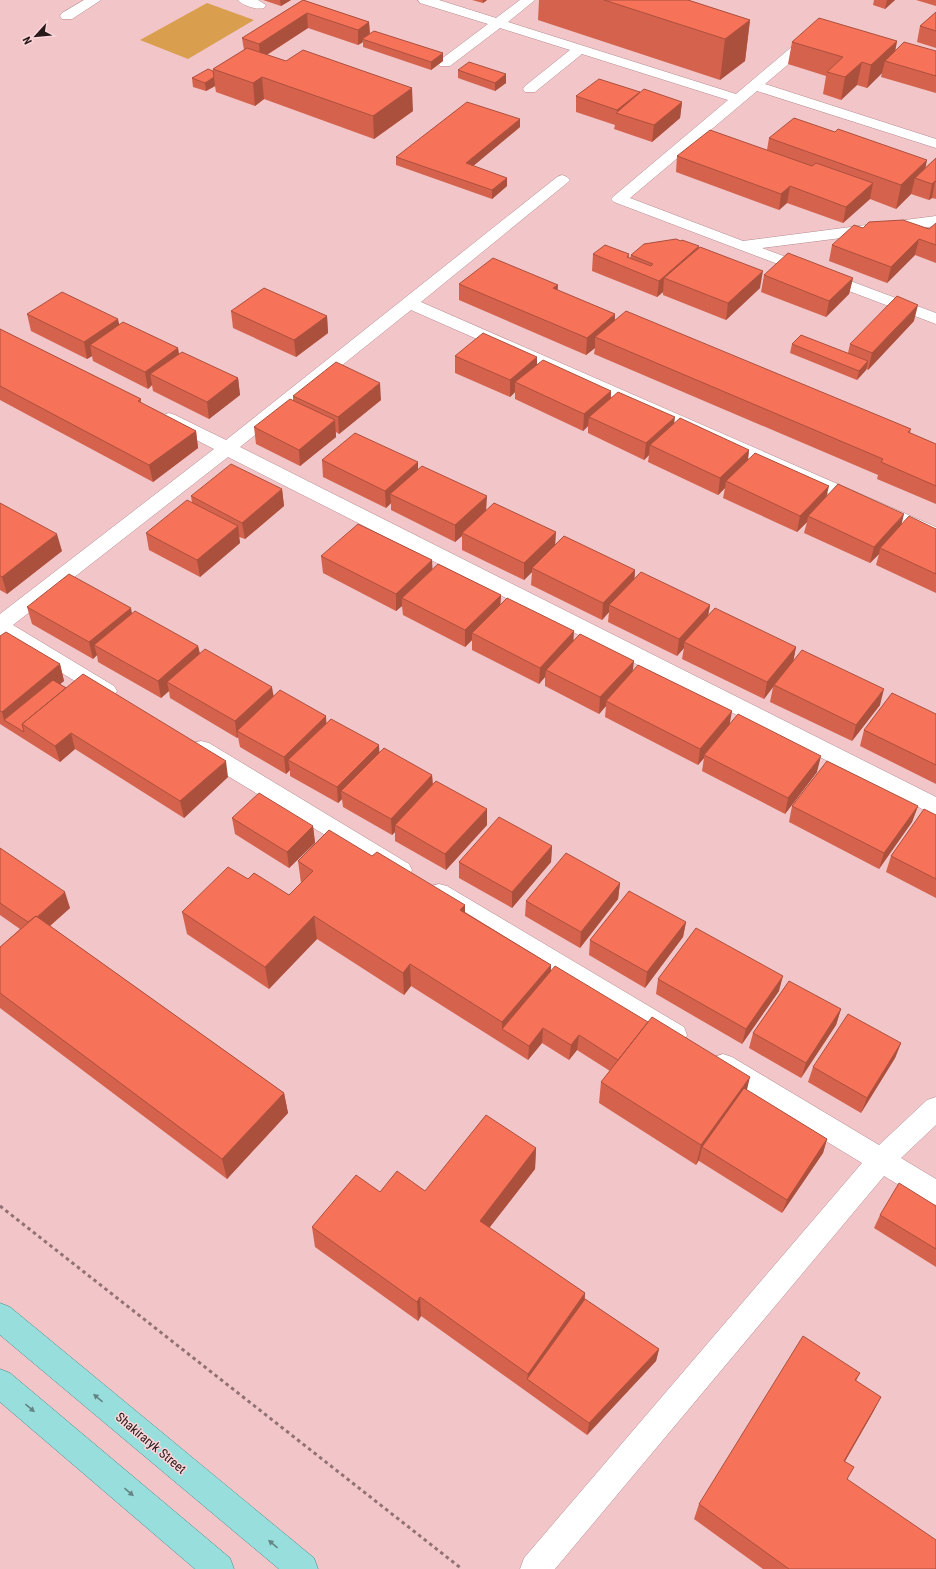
<svg xmlns="http://www.w3.org/2000/svg" width="936" height="1569" viewBox="0 0 936 1569" font-family="'Roboto Condensed',sans-serif">
  <rect width="100%" height="100%" fill="#f2c5c9"/>
  <path fill="#d99f4e" d="M207 3 254 20 188 59 140 40Z"/>
  <g fill="none" stroke-linecap="round" stroke-linejoin="round">
    <defs>
      <path id="minor" d="M84 0H101L72 19H62L60 16 62 13Z
        M238 0H258L266 5 264 8C257 10 243 6 238 0Z
        M418 0H439L496 18 520 0H535L508 22 736 94 807 34H817L819 37 817 40 765 84 936 139V148L757 91 630 198 743 241 936 216V226L762 248 936 313V324L614 202 611 199 614 196 728 100 582 54 535 92H525L523 89 525 86 570 50 500 28 450 66H440L438 63 440 60 488 24 420 3Z
        M562 175 567 177 570 180 567 183 421 302 936 527V541L411 310 240 447 936 797V816L228 457 13 625 114 686 117 691 114 696 107 699 100 696 0 636V614L214 449 163 423 160 419 163 415 169 413 175 415 226 440 557 177Z
        M201 741 209 743 409 864 412 870 409 876 401 879 393 876 193 755 190 749 193 743Z
        M439 884 447 886 684 1027 687 1035 684 1043 675 1046 666 1043 431 900 427 893 431 886Z
        M723 1054 732 1057 879 1145 927 1100 936 1097V1125L901 1158 936 1179V1205L927 1202 884 1176 555 1569H520L524 1558 862 1163 714 1073 710 1065 714 1057Z"/>
      <path id="major" d="M0 1303 10 1307 314 1558 318 1569H279L0 1335Z
        M0 1369 10 1373 230 1558 234 1569H195L0 1402Z"/>
    </defs>
    <use href="#minor" stroke="#b58b8f" stroke-width="1"/>
    <use href="#major" stroke="#438b89" stroke-width="1"/>
    <path stroke="#907174" stroke-width="3" stroke-dasharray="3.5 3.5" stroke-linecap="butt" d="M0 1206 462 1569"/>
    <use href="#minor" fill="#fff" fill-rule="evenodd"/>
    <use href="#major" fill="#97dedc" fill-rule="evenodd"/>
  </g>
  <path fill="#d4624c" d="M263 0H291L281 6Z
    M303 0 369 22 370 34 443 53V61L431 70 363 47V42L358 45 308 28 267 55 413 111 374 139 264 99 255 106 216 92 215 86 206 91 193 87 192 78 213 71V69L244 50 242 38Z
    M472 0H487L483 3Z
    M539 0H688L750 20 745 61 720 80 538 20Z
    M874 0H895L885 9 873 5Z
    M916 0H936V6Z
    M936 12V48L917 42 920 26Z
    M897 41 895 51H936V93L881 77 882 73 867 88 857 85 841 100 823 94 826 76 788 64 792 42Z
    M458 70 506 74V83L495 91 458 78Z
    M640 92 639 93 682 102 680 118 652 142 614 129 615 125 576 112V96Z
    M520 127 473 166 507 186 492 199 396 165V157Z
    M769 138 926 167 936 158V199L932 198 929 200 911 194 896 209 870 199 843 223 787 203 779 210 676 172 677 156 767 150Z
    M936 223V263L915 255 887 283 829 261 832 245 863 228 929 229Z
    M699 248 760 288 726 320 663 295V292L657 297 592 271 593 254H629V258H630L631 255Z
    M764 275 853 278 849 294 826 317 761 292Z
    M459 284 557 290 615 314V320L911 429 910 433 936 444V504L877 479 878 475 594 354 595 348 586 355 459 300Z
    M231 311 327 316 328 333 296 357 233 328Z
    M27 314 119 324 178 348 179 354 238 378 240 395 209 419 153 391 152 385 148 389 93 361 92 356 87 359 31 331Z
    M914 321 868 370 867 369 866 370 857 380 790 353 792 344 848 353 850 344Z
    M0 329 141 399V403L196 431 198 448 153 482 0 400Z
    M455 356 537 357V364L611 391V398L674 424 749 450 748 460 827 496 901 525 936 529V593L876 565 879 554 870 563 804 533 807 522 797 532 723 498 725 488 718 495 648 462 649 455 644 460 588 433V426L583 431 515 399V392L510 397 455 373Z
    M293 396 381 400 339 434 336 432V437L300 466 256 444 254 427 293 401Z
    M322 460 418 462V469L486 510 555 545 635 570 634 579 710 605 708 616 796 647 793 661 880 705 852 741 770 702 773 687 764 699 682 659 684 648 677 656 608 622 609 612 602 620 531 585 532 572 524 580 462 550V536L455 542 391 510V503L386 508 323 477Z
    M282 489 284 506 245 539 239 537 240 543 200 577 149 550 146 533 192 503 191 496Z
    M0 503 62 551 7 594 0 590Z
    M321 556 432 569 501 595 500 604 574 640 632 671 817 772 785 814 702 771 704 758 698 765 605 717 606 706 599 714 545 686V677L539 684 472 650V640L465 647 403 615 402 606 396 611 323 573Z
    M27 607 132 614 198 646 200 653 274 696 326 723 379 753 432 775 433 784 487 825 446 870 395 841V832L392 835 343 807 342 799 338 803 290 776V770L286 774 240 747 238 737 237 738 170 698 169 691 161 698 98 662 97 655 93 659 32 624Z
    M0 636 60 664 64 681 60 684 228 777 184 818 75 749 60 762 0 724Z
    M936 714V784L860 746 864 730Z
    M792 806H918L912 822 879 869 789 822Z
    M936 815V898L886 872 891 856Z
    M232 818 313 826 315 843 289 868 235 834Z
    M552 846 551 862 512 908 459 878V862Z
    M0 848 70 908 50 926 284 1093 288 1113 227 1179 0 1008V947L20 929 0 915Z
    M298 861 465 912 551 965V971L827 1139 823 1153 782 1213 699 1161V1160L696 1165 599 1103 601 1082 610 1071 577 1050 569 1060 542 1043 528 1060 411 986 404 995 317 939 269 989 187 934 182 912 248 879 289 895 301 883Z
    M620 883 618 899 580 948 525 916 526 901Z
    M686 922 683 937 645 988 589 955 590 940Z
    M658 979 779 991 742 1044 656 994Z
    M841 1009 836 1025 801 1078 749 1048 753 1033Z
    M901 1043 895 1058 861 1113 808 1082 813 1067Z
    M536 1148 535 1169 489 1228 585 1293V1299L659 1349 656 1361 587 1435 421 1316 418 1321 315 1247 312 1227 380 1192 425 1191Z
    M936 1206V1267L874 1228 880 1215Z
    M860 1373 856 1381 881 1397 872 1414 845 1461 847 1479 936 1569H763L694 1519 699 1504Z"/>
  <path fill="#ac503e" d="M280 0H291L281 6Z
    M483 0H487L483 3Z
    M887 0H895L885 9Z
    M307 13 308 28 260 59 259 44Z
    M750 20 745 61 720 80 725 39Z
    M369 22 370 37 362 39 363 42 358 45V30Z
    M897 41 893 63 885 61 882 73 867 88 871 65Z
    M443 53V61L431 70V62Z
    M862 62 857 85 841 100 845 77Z
    M506 74V83L495 91V83Z
    M214 77 215 86 206 91 205 83Z
    M262 77 264 99 255 106 253 83Z
    M412 88 413 111 374 139 373 116Z
    M640 92 638 108 617 113V110Z
    M682 102 680 118 652 142 654 125Z
    M520 119V127L466 172V163Z
    M927 160 923 181 915 178 911 194 896 209 901 185Z
    M507 178V186L492 199V190Z
    M935 181 932 198 929 200 932 184Z
    M873 183 870 199 843 223 846 207Z
    M790 186 787 203 779 210 781 194Z
    M919 239 915 255 887 283 891 267Z
    M699 246 697 263 664 278 663 292 657 297 659 281Z
    M763 271 760 288 726 320 728 303Z
    M853 278 849 294 826 317 829 301Z
    M558 285 557 301 553 288Z
    M918 305 914 321 868 370 872 353Z
    M615 314 614 331 595 337V348L586 355 587 338Z
    M327 316 328 333 296 357 294 340Z
    M118 319 122 336 90 345 92 356 87 359 84 342Z
    M178 348 180 365 150 374 152 385 148 389 145 372Z
    M537 357V373L515 382V392L510 397V380Z
    M868 361 866 370 857 380 859 371Z
    M238 378 240 395 209 419 207 402Z
    M380 383 381 400 339 434 338 417Z
    M611 391 610 408 589 417 588 426 583 431 584 414Z
    M675 417 673 434 650 445 649 455 644 460 646 443Z
    M335 420 336 437 300 466 299 450Z
    M196 431 198 448 153 482 149 465Z
    M749 450 747 467 726 481 725 488 718 495 720 478Z
    M418 462V479L390 494 391 503 386 508 385 491Z
    M829 486 825 503 808 516 807 522 797 532 800 516Z
    M282 489 284 506 245 539 242 523Z
    M487 496 486 513 462 533V536L455 542V525Z
    M904 514 900 531 880 548 879 554 870 563 874 547Z
    M238 526 240 543 200 577 197 560Z
    M556 532 555 549 532 568V572L524 580V563Z
    M57 534 62 551 7 594 2 577Z
    M432 560 433 577 402 598V606L396 611V594Z
    M635 570 634 586 609 605V612L602 620 603 603Z
    M501 595 500 611 472 633V640L465 647V630Z
    M710 605 707 622 684 642V648L677 656 679 639Z
    M131 608 134 624 94 645 97 655 93 659 89 642Z
    M574 631 573 648 546 670 545 677 539 684 540 668Z
    M198 646 201 662 167 682 169 691 161 698 158 681Z
    M796 647 793 663 774 685 773 687 764 699 767 682Z
    M634 661 632 677 606 701V706L599 714 600 697Z
    M60 664 64 681 11 724 4 720 2 712Z
    M272 687 275 704 237 731 238 737 237 738 235 721Z
    M884 689 880 705 852 741 856 725Z
    M732 711 729 728 704 755V758L698 765 700 749Z
    M326 716 327 733 288 760 290 770 286 774 284 757Z
    M71 733 75 749 60 762 55 746Z
    M379 745 380 761 341 791 342 799 338 803 337 787Z
    M821 756 817 772 785 814 788 798Z
    M226 761 228 777 184 818 180 801Z
    M432 775 433 792 395 825V832L392 835 391 819Z
    M918 806 912 822 879 869 884 853Z
    M487 809V825L446 870 445 854Z
    M313 826 315 843 289 868 287 852Z
    M552 846 551 862 512 908V892Z
    M620 883 618 899 580 948 581 932Z
    M65 892 70 908 35 939 30 924Z
    M465 905V927L460 910Z
    M314 916 317 939 269 989 265 967Z
    M686 922 683 937 645 988 647 972Z
    M410 964 411 986 404 995 403 973Z
    M551 965 550 987 502 1029V1022Z
    M783 976 779 991 742 1044 746 1029Z
    M841 1009 836 1025 801 1078 806 1063Z
    M543 1028 542 1043 528 1060 529 1046Z
    M579 1035 577 1050 569 1060 571 1045Z
    M901 1043 895 1058 861 1113 867 1098Z
    M750 1077 745 1098 702 1147 699 1160 696 1165 701 1145Z
    M284 1093 288 1113 227 1179 222 1159Z
    M827 1139 823 1153 782 1213 787 1200Z
    M536 1148 535 1169 479 1241 480 1221Z
    M585 1293 583 1312 527 1379 528 1374Z
    M420 1297 421 1316 418 1321 417 1302Z
    M659 1349 656 1361 587 1435 589 1423Z
    M881 1397 872 1414 836 1477 844 1461Z"/>
  <path fill="#f67258" stroke="#ac503e" d="M303 0 369 22 358 30 307 13 259 44 242 38Z
    M604 0H688L750 20 725 39Z
    M936 12V31L920 26Z
    M819 18 897 41 871 65 862 62 845 77 827 72 843 57 792 42Z
    M374 31 443 53 431 62 362 39Z
    M904 42 936 51V76L885 61Z
    M247 48 286 61 303 50 412 88 373 116 262 77 253 83 213 69Z
    M469 62 506 74 495 83 458 70Z
    M208 69 213 71 214 77 205 83 192 78Z
    M599 79 640 92 617 110 576 96Z
    M644 89 682 102 654 125 616 113Z
    M467 102 520 119 466 163 507 178 492 190 396 157Z
    M794 118 835 132 838 129 927 160 901 185 769 138Z
    M710 130 812 166 816 163 873 183 846 207 790 186 781 194 677 156Z
    M936 158V182L935 181 932 184 915 178Z
    M903 220 929 229 936 223V245L919 239 891 267 832 245 854 225 863 228 869 222Z
    M676 239 681 241 682 240 699 246 659 281 593 254 605 245 629 254 627 257 651 266 653 264 631 255 644 244Z
    M700 247 763 271 728 303 664 278Z
    M788 253 853 278 829 301 764 275Z
    M493 258 558 285 553 288 615 314 587 338 459 284Z
    M264 288 327 316 294 340 231 311Z
    M62 292 118 319 84 342 27 314Z
    M897 296 918 305 872 353 850 344Z
    M626 311 911 429 908 432 936 444V486L881 462 883 459 595 337Z
    M123 322 178 348 145 372 90 345Z
    M0 329 141 399 138 401 196 431 149 465 0 386Z
    M483 333 537 357 510 380 455 356Z
    M801 335 868 361 859 371 792 344Z
    M182 352 238 378 207 402 150 374Z
    M543 360 611 391 584 414 515 382Z
    M336 362 380 383 338 417 293 396Z
    M618 392 675 417 646 443 589 417Z
    M290 399 335 420 299 450 254 427Z
    M680 418 749 450 720 478 650 445Z
    M355 433 418 462 385 491 322 460Z
    M755 453 829 486 800 516 726 481Z
    M231 464 282 489 242 523 191 496Z
    M422 466 487 496 455 525 390 494Z
    M838 484 904 514 874 547 808 516Z
    M187 500 238 526 197 560 146 533Z
    M0 503 57 534 2 577 0 576Z
    M494 503 556 532 524 563 462 533Z
    M909 516 936 529V574L880 548Z
    M358 524 432 560 396 594 321 556Z
    M564 536 635 570 603 603 532 568Z
    M438 564 501 595 465 630 402 598Z
    M641 572 710 605 679 639 609 605Z
    M69 574 131 608 89 642 27 607Z
    M507 598 574 631 540 668 472 633Z
    M715 608 796 647 767 682 684 642Z
    M135 611 198 646 158 681 94 645Z
    M6 632 60 664 2 712 0 711V636Z
    M580 634 634 661 600 697 546 670Z
    M205 649 272 687 235 721 167 682Z
    M802 650 884 689 856 725 774 685Z
    M638 665 732 711 700 749 606 701Z
    M83 674 226 761 180 801 71 733 55 746 22 724Z
    M53 680 66 688 22 724 24 732 4 720Z
    M280 690 326 716 284 757 237 731Z
    M892 693 936 714V765L864 730Z
    M738 714 821 756 788 798 704 755Z
    M331 719 379 745 337 787 288 760Z
    M384 748 432 775 391 819 341 791Z
    M827 761 918 806 884 853 792 806Z
    M436 781 487 809 445 854 395 825Z
    M259 793 313 826 287 852 232 818Z
    M924 809 936 815V879L891 856Z
    M499 817 552 846 512 892 459 862Z
    M329 830 372 856 377 852 465 905 460 910 551 965 502 1022 410 964 403 973 314 916 265 967 182 912 228 867 248 879 254 873 289 895 313 871 298 861Z
    M0 848 65 892 37 917 36 916 28 922 0 903Z
    M566 853 620 883 581 932 526 901Z
    M629 891 686 922 647 972 590 940Z
    M36 916 284 1093 222 1159 0 993V947Z
    M696 928 783 976 746 1029 658 979Z
    M555 966 648 1022 618 1060 579 1035 571 1045 543 1028 529 1046 502 1029Z
    M789 981 841 1009 806 1063 753 1033Z
    M848 1014 901 1043 867 1098 813 1067Z
    M652 1017 750 1077 701 1145 601 1082Z
    M744 1088 827 1139 787 1200 702 1147Z
    M486 1115 536 1148 480 1221 585 1293 528 1374 420 1297 417 1302 312 1227 356 1175 380 1192 397 1171 425 1191Z
    M899 1183 936 1206V1249L880 1215Z
    M585 1299 659 1349 589 1423 527 1379Z
    M803 1336 860 1373 855 1380 881 1397 844 1461 854 1467 847 1479 936 1540V1569H789L699 1504Z"/>
  <defs><path id="oneway-solid" d="M-6-.8H1V-3.2L6.5 0L1 3.2V.8H-6Z"/></defs>
  <g fill="#658585">
    <use href="#oneway-solid" transform="translate(98 1398) rotate(-140)"/>
    <use href="#oneway-solid" transform="translate(30 1408) rotate(40)"/>
    <use href="#oneway-solid" transform="translate(129 1492) rotate(40)"/>
    <use href="#oneway-solid" transform="translate(273 1544) rotate(-140)"/>
  </g>
  <g text-anchor="middle" dominant-baseline="central" stroke-width="3" stroke-linejoin="round" paint-order="stroke">
    <g font-size="13" fill="#28191a" stroke="#fad5d8">
      <text transform="translate(151 1443) rotate(40)">Shakiraryk Street</text>
    </g>
  </g>
  <g transform="translate(36 36) rotate(243)" stroke="#fad5d8" stroke-width="3" paint-order="stroke">
  <path d="M0-3L7 15L0 10L-7 15Z" fill="#28191a"/>
  <text y="-6" font-size="11" font-weight="bold" text-anchor="middle" fill="#28191a">N</text>
  </g>
</svg>
